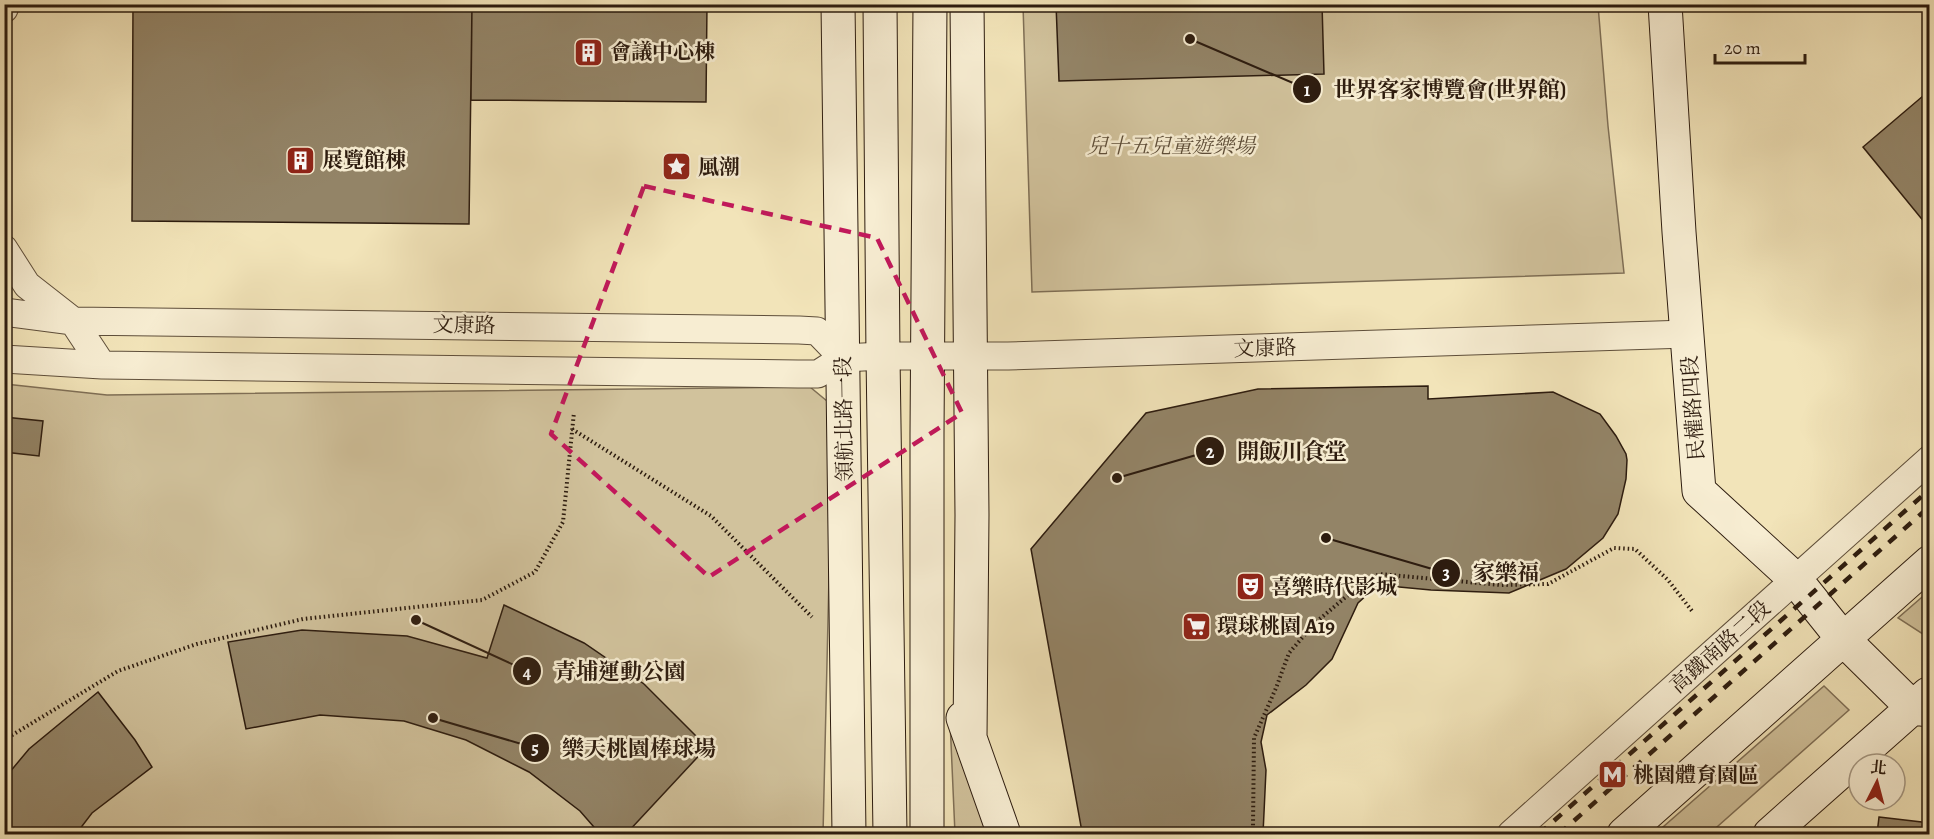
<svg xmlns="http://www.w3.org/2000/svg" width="1934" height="839" viewBox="0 0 1934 839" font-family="Alegreya,'Noto Serif TC',serif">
  <rect width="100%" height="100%" fill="#f2e4b9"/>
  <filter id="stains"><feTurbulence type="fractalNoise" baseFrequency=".00333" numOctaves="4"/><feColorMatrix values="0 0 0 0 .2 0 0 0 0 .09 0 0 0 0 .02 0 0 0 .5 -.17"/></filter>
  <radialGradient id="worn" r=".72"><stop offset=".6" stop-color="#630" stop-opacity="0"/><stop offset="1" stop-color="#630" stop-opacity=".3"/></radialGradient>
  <path fill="#d1c29c" stroke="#7f6f56" stroke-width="1.5" d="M1023 5H1598L1608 126 1624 273 1032 292Z
    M5 384 107 395 810 387 833 406 823 834H5Z
    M1929 591 1930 638H1929L1898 618Z
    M1824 686 1849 710 1709 834H1655Z
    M950 720 991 834H955Z"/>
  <path fill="#938467" stroke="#2d1c0f" stroke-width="1.5" d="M133 4H472L469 224 132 221Z
    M472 4H707L706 102 471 100Z
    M1056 4H1322L1324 74 1059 81Z
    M1930 90V219L1925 223 1863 147Z
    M1428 386V399L1553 392 1600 414 1616 436 1626 454 1627 460 1626 479 1618 514 1603 538 1566 569 1509 593 1431 590 1378 585 1358 603 1332 659 1306 685 1267 715 1261 742 1266 770 1263 834H1114L1112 828 1082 832 1031 549 1146 413 1258 389Z
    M4 417 43 421 39 456 4 452Z
    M504 605 584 643 644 684 707 747 626 834H600L580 811 529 772 466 740 404 721 320 715 246 729 228 642 302 630 407 636 487 658Z
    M98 692 135 740 152 767 92 813 76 834H4V779L29 749Z
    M1879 817 1930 823V834H1877Z"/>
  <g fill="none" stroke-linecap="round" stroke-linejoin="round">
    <defs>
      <path id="street" d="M4 9 6 4
        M4 249 27 285 73 321 102 365
        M4 312 73 321 799 330 817 331 843 358
        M4 359 102 365 798 374H818L843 358 883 356H1008L1687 334
        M1511 834 1930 459"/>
      <path id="secondary" d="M838 4 849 834
        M880 4 883 356 890 834
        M967 4 972 515 970 737
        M1665 4 1679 232 1699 491 1795 579 1843 639 1913 708 1930 710
        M963 718 1004 834
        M927 834V433L930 4
        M1624 834 1930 562
        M1770 834 1928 694"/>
    </defs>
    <use href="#street" stroke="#5e4e3a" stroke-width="29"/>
    <use href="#secondary" stroke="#2d1c0f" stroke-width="35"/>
    <path stroke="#2d1c0f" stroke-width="4" stroke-dasharray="1.5 3" stroke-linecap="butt" d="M572 429 711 516 812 617
      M4 740 118 671 197 644 303 619 482 600 535 572 563 522 574 412
      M1251 834 1253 826 1254 738 1276 688 1289 653 1315 623 1347 596 1379 574 1501 585 1548 584 1614 548 1635 549 1668 580 1692 611"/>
    <use href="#street" stroke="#f7edd2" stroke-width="27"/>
    <use href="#secondary" stroke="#f7edd2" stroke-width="33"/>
    <path stroke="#2d1c0f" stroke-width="4.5" stroke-dasharray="10 10" stroke-linecap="butt" d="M1539 834 1930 489
      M1559 834 1930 506"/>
  </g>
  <path fill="none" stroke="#c2185b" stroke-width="4.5" stroke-dasharray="12 8" stroke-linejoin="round" d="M644 186 877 238 962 413 709 577 551 434Z"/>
  <defs>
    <symbol id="building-square" viewBox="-11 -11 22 22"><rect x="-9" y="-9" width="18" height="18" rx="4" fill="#8f2418" stroke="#f7edd2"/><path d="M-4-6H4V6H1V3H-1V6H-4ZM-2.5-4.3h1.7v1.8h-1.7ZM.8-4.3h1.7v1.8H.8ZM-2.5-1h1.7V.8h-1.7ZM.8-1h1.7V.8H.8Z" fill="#fff"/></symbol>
    <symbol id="sight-square" viewBox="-11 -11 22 22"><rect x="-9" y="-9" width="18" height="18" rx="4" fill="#8f2418" stroke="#f7edd2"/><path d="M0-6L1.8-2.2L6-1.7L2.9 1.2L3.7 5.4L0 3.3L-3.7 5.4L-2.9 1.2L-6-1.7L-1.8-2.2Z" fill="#fff"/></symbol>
    <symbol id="theatre-square" viewBox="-11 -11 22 22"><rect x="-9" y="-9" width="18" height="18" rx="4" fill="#8f2418" stroke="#f7edd2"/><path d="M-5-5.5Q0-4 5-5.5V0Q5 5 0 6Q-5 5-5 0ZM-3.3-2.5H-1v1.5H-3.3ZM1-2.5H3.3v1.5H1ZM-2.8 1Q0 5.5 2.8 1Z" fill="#fff"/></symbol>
    <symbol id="supermarket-square" viewBox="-11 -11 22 22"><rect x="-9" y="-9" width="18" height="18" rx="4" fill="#8f2418" stroke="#f7edd2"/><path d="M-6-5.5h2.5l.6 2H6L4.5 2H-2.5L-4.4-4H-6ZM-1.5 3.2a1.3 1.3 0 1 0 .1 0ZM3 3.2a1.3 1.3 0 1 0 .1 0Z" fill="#fff"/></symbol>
    <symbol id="metro-square" viewBox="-11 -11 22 22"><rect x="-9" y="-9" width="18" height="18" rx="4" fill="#8f2418" stroke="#f7edd2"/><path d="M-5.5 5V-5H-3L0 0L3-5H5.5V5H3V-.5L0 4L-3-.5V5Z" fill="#fff"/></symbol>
  </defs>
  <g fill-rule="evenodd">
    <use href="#building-square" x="572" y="36" width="33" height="33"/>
    <use href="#building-square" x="284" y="144" width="33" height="33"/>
    <use href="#sight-square" x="660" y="150" width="33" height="33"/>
    <use href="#theatre-square" x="1234" y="570" width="33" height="33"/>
    <use href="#supermarket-square" x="1180" y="610" width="33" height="33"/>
    <use href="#metro-square" x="1596" y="758" width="33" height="33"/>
  </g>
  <g text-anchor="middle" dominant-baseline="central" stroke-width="5" stroke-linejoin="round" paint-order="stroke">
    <g font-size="21" font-weight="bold" fill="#2d1c0f" stroke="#f7edd2" text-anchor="start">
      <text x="610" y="52">會議中心棟</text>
      <text x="322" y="160">展覽館棟</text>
      <text x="698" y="167">風潮</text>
      <text x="1271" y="587">喜樂時代影城</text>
      <text x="1217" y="626">環球桃園 A19</text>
      <text x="1633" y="775">桃園體育園區</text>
    </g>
    <g font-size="21" font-style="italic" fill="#5e4e39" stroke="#f7edd2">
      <text x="1171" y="146">兒十五兒童遊樂場</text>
    </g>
    <g font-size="21" fill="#2d1c0f" stroke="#f7edd2">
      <text transform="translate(464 325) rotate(1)">文康路</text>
      <text transform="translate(1265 348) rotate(-2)">文康路</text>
      <text transform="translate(1693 408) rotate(-94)">民權路四段</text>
      <text transform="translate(844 419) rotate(-91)">領航北路一段</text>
      <text transform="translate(1720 647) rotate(-42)">高鐵南路二段</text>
    </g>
  </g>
  <path fill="none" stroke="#2d1c0f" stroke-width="2" d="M1190 39L1307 89M1117 478L1210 451M1326 538L1446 573M416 620L527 671M433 718L535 748"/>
  <g fill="#2d1c0f" stroke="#f7edd2" stroke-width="2">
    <circle cx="1190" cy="39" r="6"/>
    <circle cx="1117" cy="478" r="6"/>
    <circle cx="1326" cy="538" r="6"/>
    <circle cx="416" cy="620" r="6"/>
    <circle cx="433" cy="718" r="6"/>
    <circle cx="1307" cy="89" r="15"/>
    <circle cx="1210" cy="451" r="15"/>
    <circle cx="1446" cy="573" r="15"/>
    <circle cx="527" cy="671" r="15"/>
    <circle cx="535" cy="748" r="15"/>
  </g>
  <g font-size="18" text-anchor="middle" font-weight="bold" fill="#fff">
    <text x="1307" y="96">1</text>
    <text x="1210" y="458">2</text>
    <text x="1446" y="579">3</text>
    <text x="527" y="678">4</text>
    <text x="535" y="754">5</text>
  </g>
  <g font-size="22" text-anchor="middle" font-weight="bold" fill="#2d1c0f" stroke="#f7edd2" stroke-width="5" stroke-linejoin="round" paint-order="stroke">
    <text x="1450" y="97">世界客家博覽會(世界館)</text>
    <text x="1292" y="459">開飯川食堂</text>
    <text x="1506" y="580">家樂福</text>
    <text x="620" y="679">青埔運動公園</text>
    <text x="639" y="756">樂天桃園棒球場</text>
  </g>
  <rect width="1934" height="839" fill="none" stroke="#f2e4b9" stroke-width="24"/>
  <rect x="6" y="6" width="1922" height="827" fill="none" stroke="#2d1c0f" stroke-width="3"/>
  <rect x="12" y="12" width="1910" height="815" fill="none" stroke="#2d1c0f" stroke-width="1.5"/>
  <g transform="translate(1877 782) rotate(6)"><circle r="28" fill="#f7edd2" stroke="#a69984" stroke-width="1.5"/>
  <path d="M0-4.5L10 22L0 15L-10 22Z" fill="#8f2418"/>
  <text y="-9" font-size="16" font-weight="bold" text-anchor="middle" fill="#2d1c0f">北</text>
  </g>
  <path d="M1715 54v9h90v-9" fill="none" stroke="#2d1c0f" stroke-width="3"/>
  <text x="1724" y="54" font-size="18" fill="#2d1c0f" stroke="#f7edd2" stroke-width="4.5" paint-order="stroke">20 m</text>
  <rect width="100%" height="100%" filter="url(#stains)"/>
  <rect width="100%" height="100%" fill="url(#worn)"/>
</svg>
